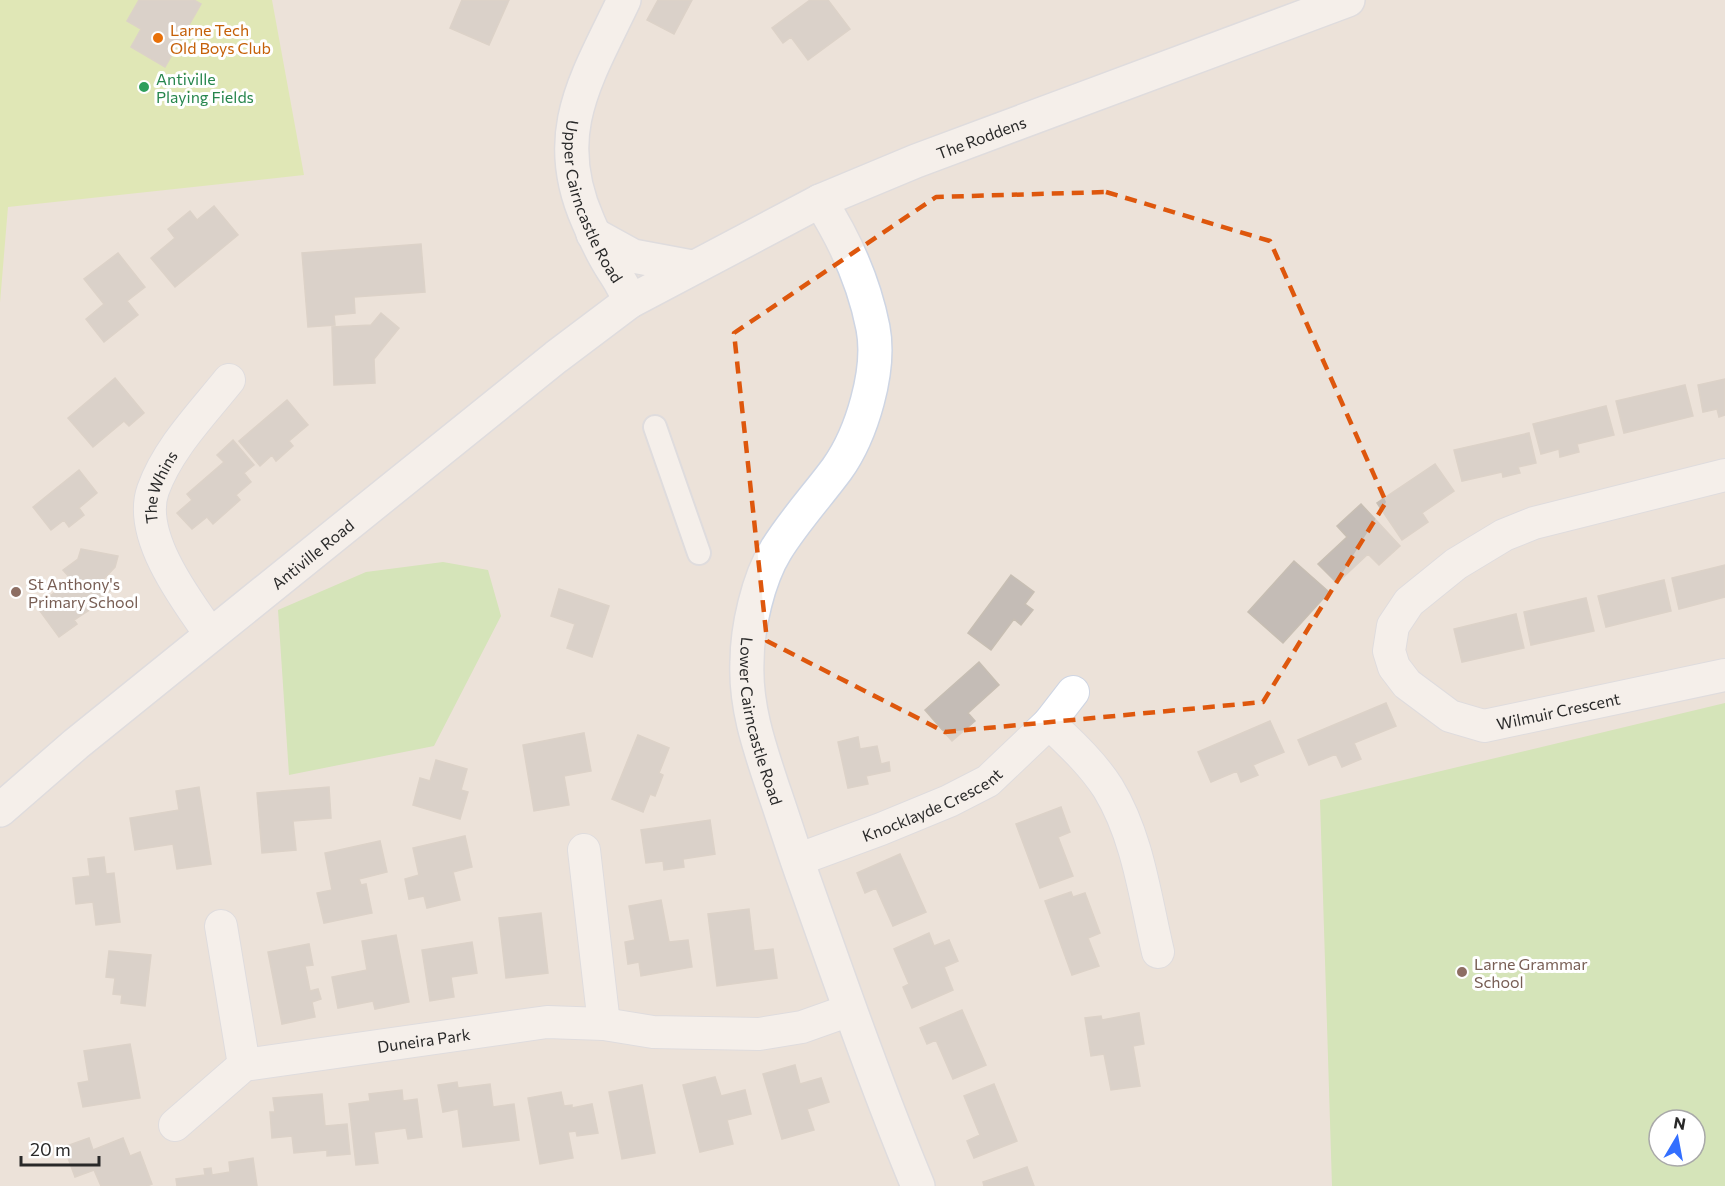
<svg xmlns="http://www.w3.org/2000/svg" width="1725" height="1186" viewBox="0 0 1725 1186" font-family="Commissioner,sans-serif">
  <rect width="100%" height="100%" fill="#ece2d9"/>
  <path fill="#b8e692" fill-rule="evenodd" d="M443 562 488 570 501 616 434 746 289 775 278 610 366 572Z
    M1725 703V1186H1332L1320 800ZM1659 1120H1695V1156H1659Z"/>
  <path fill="#d0ee8d" d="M0 0H272L304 175 8 207 0 303Z"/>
  <path fill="#c4bcb6" stroke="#c7beb3" stroke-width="1.5" d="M139 0H194L201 4 165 67 131 47 141 29 127 21Z
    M462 0H509L489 45 450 28Z
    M658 0H692L674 34 647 20Z
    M810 0H828L850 29 808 60 791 37 783 43 772 28Z
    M214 206 238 235 175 287 151 258 175 238 168 229 190 211 197 220Z
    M421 244 425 292 354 297 355 313 334 315 335 325 308 327 302 253Z
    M118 253 145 287 127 301 138 315 104 342 86 319 104 304 84 279Z
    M381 313 399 328 374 359 375 383 334 385 332 327 371 325Z
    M115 378 144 413 129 426 124 421 93 447 68 418Z
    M1725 379V415L1719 417 1717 409 1703 412 1698 385Z
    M1685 385 1693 416 1624 433 1616 401Z
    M287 400 308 425 289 441 293 446 276 461 272 455 260 466 239 441Z
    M1606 406 1614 435 1577 444 1579 452 1560 457 1559 449 1541 454 1533 424Z
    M1529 433 1536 463 1518 467 1520 473 1503 477 1502 472 1462 481 1454 450Z
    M233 440 254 465 244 473 251 482 236 495 240 500 213 524 207 517 192 529 177 513 192 500 187 494 224 462 217 455Z
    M1435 464 1454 491 1422 513 1428 522 1402 540 1377 503Z
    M79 470 97 493 79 508 84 515 69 527 64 520 51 530 33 507Z
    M1361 504 1400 546 1379 565 1368 554 1337 583 1318 564 1347 537 1337 526Z
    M81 549 118 556 115 567 101 582 110 591 93 602 97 605 74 620 77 624 59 637 37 607 71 579 63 570 78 559Z
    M1294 561 1329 592 1283 643 1248 612Z
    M1725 565V597L1679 609 1672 578Z
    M1011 575 1034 592 1025 604 1033 610 1021 625 1014 619 991 650 968 633Z
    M1664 580 1671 611 1606 627 1598 596Z
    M559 589 609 606 592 657 567 648 575 624 551 616Z
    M1586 598 1594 631 1531 645 1524 612Z
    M1516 614 1524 648 1462 662 1454 629Z
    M979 662 999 685 968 713 975 721 952 741 925 710Z
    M1386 703 1396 726 1354 743 1361 759 1342 767 1336 754 1309 765 1298 740Z
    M1270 721 1284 752 1253 765 1258 775 1241 782 1237 771 1211 782 1198 752Z
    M584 733 591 771 564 776 569 805 534 811 523 745Z
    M638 735 669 748 659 773 663 775 655 796 650 794 643 812 612 799Z
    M858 737 860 749 877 746 881 764 889 762 890 771 866 776 868 784 848 788 838 742Z
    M436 760 467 769 461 790 468 792 460 819 413 805 420 778 430 781Z
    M199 787 211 864 177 869 173 844 135 850 130 818 179 810 176 791Z
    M329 787 331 818 293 821 296 850 262 853 257 793Z
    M1061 807 1070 832 1058 837 1073 876 1040 888 1016 824Z
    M710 820 715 854 683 859 684 867 664 870 663 861 646 863 641 830Z
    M465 836 472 867 453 872 460 900 427 908 424 896 409 899 405 879 419 875 413 848Z
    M380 841 387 872 359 879 361 885 366 884 372 913 324 923 317 893 332 890 325 853Z
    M900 854 926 912 893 926 876 888 865 893 857 873Z
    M104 857 106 874 114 873 120 922 96 925 93 902 76 904 73 878 90 876 88 859Z
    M1071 892 1073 897 1085 893 1100 933 1088 938 1099 966 1072 975 1045 901Z
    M661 900 669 942 688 940 692 967 641 976 639 962 628 964 625 942 635 940 629 906Z
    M749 909 754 951 773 949 777 978 717 986 708 914Z
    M541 913 548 973 506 978 499 918Z
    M929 933 934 946 949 940 958 961 944 967 953 990 912 1008 903 987 909 984 894 949Z
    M396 935 409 1002 375 1009 373 1001 338 1008 332 977 367 970 362 941Z
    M472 942 477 973 451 977 454 997 430 1001 422 950Z
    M309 944 313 965 305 966 310 991 318 989 321 999 312 1002 315 1017 282 1024 268 952Z
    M109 951 151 955 145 1006 121 1003 122 995 113 994 115 978 106 977Z
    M962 1010 986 1065 953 1079 936 1040 927 1044 920 1028Z
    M1139 1013 1144 1044 1133 1046 1140 1086 1111 1090 1104 1054 1091 1056 1085 1018 1101 1016 1102 1020Z
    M130 1044 140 1098 83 1107 78 1083 89 1081 84 1051Z
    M795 1065 800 1084 821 1078 829 1102 807 1109 814 1130 782 1139 763 1074Z
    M715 1077 721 1096 745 1090 751 1114 727 1120 733 1144 700 1152 683 1085Z
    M457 1082 458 1088 490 1084 493 1107 514 1104 519 1140 463 1147 458 1109 443 1112 438 1085Z
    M994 1084 1017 1141 974 1158 967 1141 980 1135 964 1096Z
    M642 1085 655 1153 622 1159 609 1092Z
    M402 1090 403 1101 417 1099 422 1137 408 1139 406 1128 374 1132 378 1163 356 1165 349 1104 370 1101 369 1094Z
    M561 1092 564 1106 572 1105V1108L592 1104 598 1133 577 1136 576 1131 568 1132 573 1158 540 1164 528 1098Z
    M322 1094 325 1126 347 1124 350 1154 327 1156V1150L294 1153 292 1136 272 1138 270 1112H275L273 1098Z
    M89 1138 93 1150 123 1138 130 1156 140 1152 152 1184 147 1186H101L94 1170 75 1177 64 1147Z
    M253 1158 257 1186H177L176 1179 205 1175 204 1169 211 1168 212 1175 230 1172 229 1162Z
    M1027 1167 1034 1186H984L983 1182Z"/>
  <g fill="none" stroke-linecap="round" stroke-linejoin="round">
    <defs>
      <path id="pedestrian" d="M655 427 699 553"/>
      <g id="minor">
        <path id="s1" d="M1725 475 1534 523 1504 535 1456 564 1409 602 1393 626 1389 651 1394 667 1407 684 1450 716 1484 726 1725 675"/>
        <path id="s2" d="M211 635C186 600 137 535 153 490 168 448 202 414 229 380"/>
        <path d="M1049 723C1070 743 1092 763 1108 788 1138 837 1145 897 1158 952"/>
        <path d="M584 850 604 1024"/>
        <path id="s3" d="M797 860 881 829 949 801 988 781 1049 723 1073 692"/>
        <path d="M221 926 244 1065"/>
        <path id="s4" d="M175 1125 244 1065 547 1022 604 1024 653 1032 759 1034 802 1027 850 1010"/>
      </g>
      <g id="tertiary">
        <path id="s5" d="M624 0C587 78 549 133 588 221 594 235 600 249 608 262 616 276 625 286 629 302"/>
        <path id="s6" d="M820 201C845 240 864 282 873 328 881 370 862 434 837 469 817 496 794 521 776 550 758 579 747 628 747 662 745 707 760 749 774 791 784 820 793 849 803 877 840 981 876 1085 918 1186"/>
        <path d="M593 234 633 256 692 267"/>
        <path id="s7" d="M0 810 76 744 211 635 556 357 629 302 820 201 916 161 1348 0"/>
      </g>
    </defs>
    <use href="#pedestrian" stroke="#ced5e3" stroke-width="26"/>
    <use href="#minor" stroke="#ced5e3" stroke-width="34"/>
    <use href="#tertiary" stroke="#ced5e3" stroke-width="36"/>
    <use href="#pedestrian" stroke="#fff" stroke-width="22"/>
    <use href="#minor" stroke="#fff" stroke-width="32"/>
    <use href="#tertiary" stroke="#fff" stroke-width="33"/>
  </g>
  <path d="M0 0H1725V1186H0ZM1106 192 1270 241 1386 502 1263 702 945 732 767 641 734 333 936 197Z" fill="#ece2d9" fill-opacity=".55" fill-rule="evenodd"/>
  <path fill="none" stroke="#de570d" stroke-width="4.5" stroke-dasharray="12 8" stroke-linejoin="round" d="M1106 192 1270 241 1386 502 1263 702 945 732 767 641 734 333 936 197Z"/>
  <circle fill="#e8710a" stroke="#fff" stroke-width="2" cx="158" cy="38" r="6"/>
  <circle fill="#2e9e5b" stroke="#fff" stroke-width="2" cx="144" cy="87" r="6"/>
  <g fill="#8d6e63" stroke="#fff" stroke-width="2">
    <circle cx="16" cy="592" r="6"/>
    <circle cx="1462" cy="972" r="6"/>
  </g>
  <g text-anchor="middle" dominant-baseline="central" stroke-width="6" stroke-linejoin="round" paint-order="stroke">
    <g font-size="16" fill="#c56008" stroke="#fff" text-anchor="start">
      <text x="170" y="29">Larne Tech<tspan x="170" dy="18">Old Boys Club</tspan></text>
    </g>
    <g font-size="16" fill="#27864d" stroke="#fff" text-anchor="start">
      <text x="156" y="78">Antiville<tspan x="156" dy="18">Playing Fields</tspan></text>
    </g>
    <g font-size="16" fill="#292929" stroke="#fff">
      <text stroke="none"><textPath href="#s7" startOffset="1198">The Roddens</textPath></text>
      <text stroke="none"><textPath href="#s5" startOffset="216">Upper Cairncastle Road</textPath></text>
      <text stroke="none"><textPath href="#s2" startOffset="166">The Whins</textPath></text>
      <text stroke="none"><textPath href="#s7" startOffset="404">Antiville Road</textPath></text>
      <text stroke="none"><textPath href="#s1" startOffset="603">Wilmuir Crescent</textPath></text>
      <text stroke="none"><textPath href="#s6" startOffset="566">Lower Cairncastle Road</textPath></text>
      <text stroke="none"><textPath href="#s3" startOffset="146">Knocklayde Crescent</textPath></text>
      <text stroke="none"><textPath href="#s4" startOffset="273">Duneira Park</textPath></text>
    </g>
    <g font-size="16" fill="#785e54" stroke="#fff" text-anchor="start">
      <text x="28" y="583">St Anthony's<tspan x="28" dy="18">Primary School</tspan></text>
      <text x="1474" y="963">Larne Grammar<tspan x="1474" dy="18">School</tspan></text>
    </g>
  </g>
  <g transform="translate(1677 1138) rotate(10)"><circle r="28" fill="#ffffff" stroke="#a9a9a9" stroke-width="1.5"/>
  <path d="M0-4.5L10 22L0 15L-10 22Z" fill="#336fff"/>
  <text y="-9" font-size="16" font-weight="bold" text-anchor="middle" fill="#292929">N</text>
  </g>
  <path d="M21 1156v9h78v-9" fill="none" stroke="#292929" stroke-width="3"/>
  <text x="30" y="1156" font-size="18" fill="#292929" stroke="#ffffff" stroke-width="4.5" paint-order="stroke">20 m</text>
</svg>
